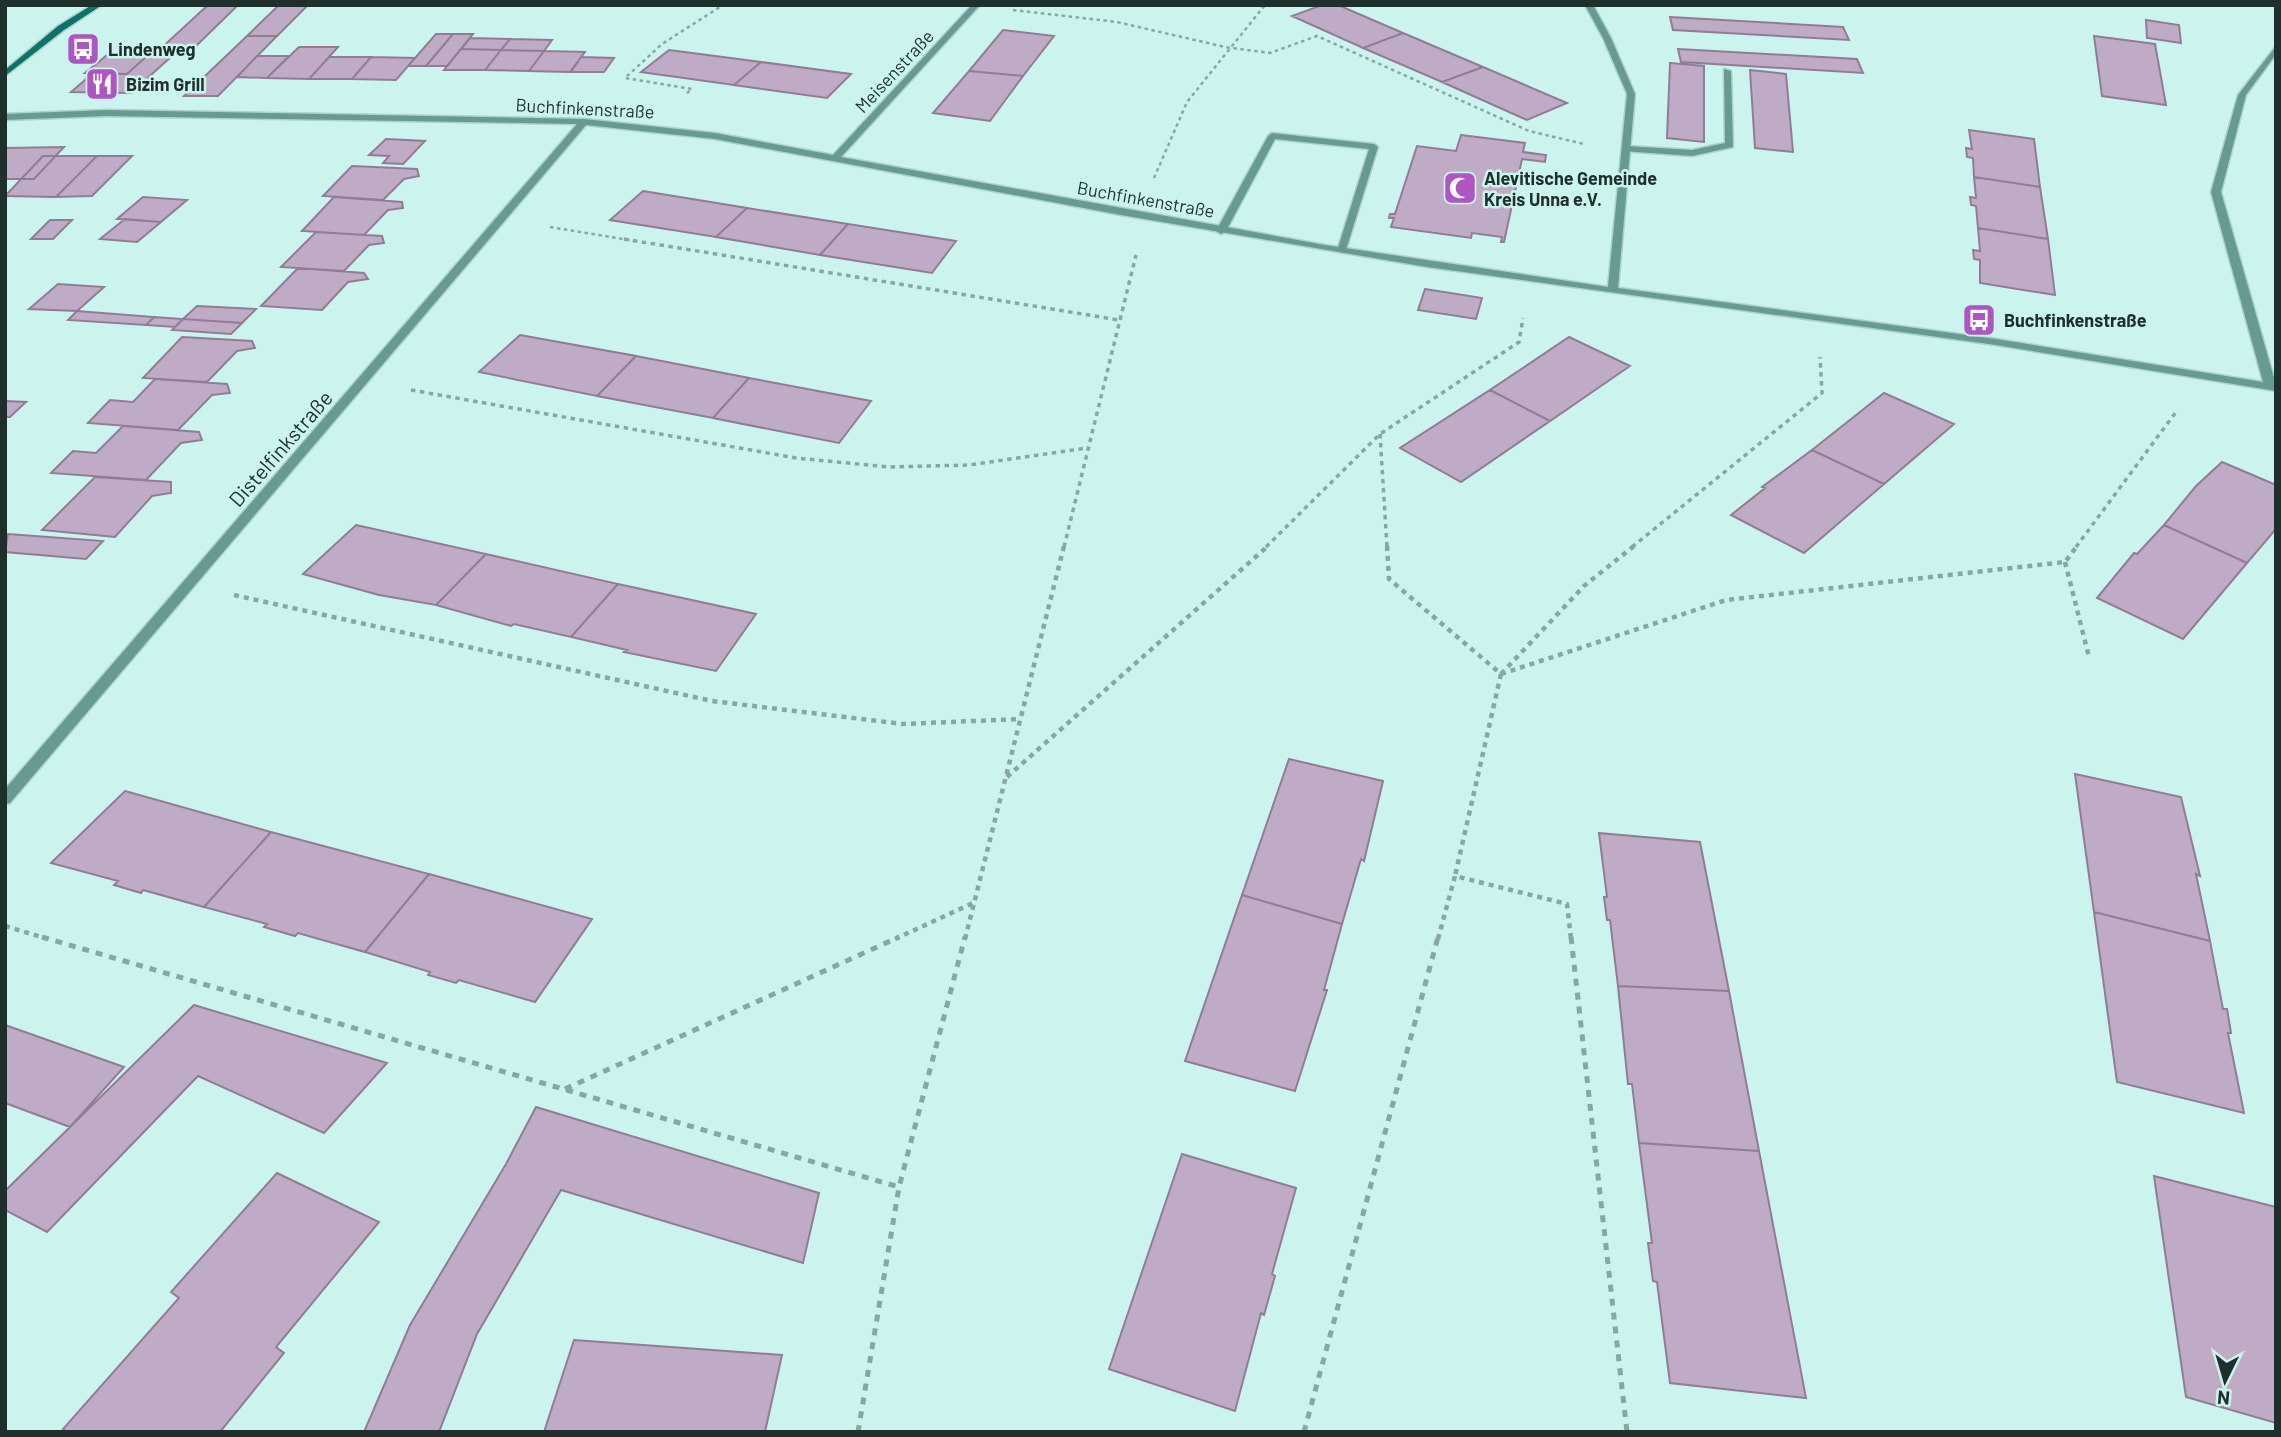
<svg xmlns="http://www.w3.org/2000/svg" width="2281" height="1437" viewBox="0 0 2281 1437" font-family="Barlow,sans-serif">
  <rect width="100%" height="100%" fill="#ccf4ee"/>
  <path fill="#bfabc5" stroke="#907d95" stroke-width="2" d="M208 5H238L191 51 159 50Z
    M279 5H308L277 36H247Z
    M1322 5H1338L1403 33 1363 48 1292 16Z
    M1670 17 1843 27 1849 40 1673 30Z
    M2146 20 2179 25 2181 43 2147 38Z
    M1003 30 1054 36 1023 76 969 71Z
    M1403 33 1483 67 1442 82 1363 48Z
    M436 34H453L426 66H408Z
    M453 34H473L447 66H426Z
    M247 36H277L218 96H184Z
    M2094 36 2155 44 2166 105 2102 96Z
    M470 38 510 39 501 50 461 49Z
    M510 39 552 40 544 51 501 50Z
    M299 47H338L309 79 267 78Z
    M461 49 501 50 485 70H444Z
    M1678 49 1857 59 1863 73 1681 62Z
    M501 50 544 51 529 71 485 70Z
    M669 50 761 62 734 85 641 72Z
    M544 51 585 52 570 72 529 71Z
    M107 55H148L127 74 85 73Z
    M147 56H172L131 93 71 92 92 74H127Z
    M257 56H289L267 78 237 77Z
    M329 57H371L352 79H309Z
    M371 57 415 58 396 80 352 79Z
    M581 57 614 58 604 72H571Z
    M761 62 851 74 827 98 734 85Z
    M1670 63 1704 66V142L1667 138Z
    M1483 67 1567 103 1527 120 1442 82Z
    M1750 70 1786 74 1793 152 1755 148Z
    M969 71 1023 76 990 121 933 113Z
    M1969 130 2034 139 2040 187 1974 177 1973 158 1967 157 1966 148 1972 149Z
    M1461 135 1525 143 1523 152 1546 155 1545 162 1522 159 1504 242H1501L1502 237 1472 233 1471 238 1391 227 1394 218H1389L1390 214H1395L1417 146 1456 151Z
    M386 139 425 141 403 164 383 163 389 156 369 155Z
    M64 147 34 179H5V148Z
    M43 156H97L56 197 5 196Z
    M97 156H132L92 196 56 197Z
    M352 166 417 169 419 176 404 179 383 200 323 196Z
    M1974 177 2040 187 2048 239 1978 228 1976 206 1971 205 1970 197 1976 198Z
    M643 191 747 208 716 237 610 220Z
    M143 197 187 200 161 222 117 219Z
    M334 197 402 202 403 208 388 210 364 235 302 231Z
    M747 208 848 224 820 255 716 237Z
    M125 219 161 222 137 242 100 239Z
    M50 220H72L53 239H31Z
    M848 224 956 241 932 273 820 255Z
    M1978 228 2048 239 2055 295 1980 283V260L1974 259 1973 250 1980 251Z
    M316 232 382 236 384 243 369 245 344 271 281 267Z
    M298 268 364 273 368 279 348 282 322 310 261 306Z
    M58 284 104 287 77 311 29 309Z
    M1425 289 1482 298 1476 319 1418 310Z
    M197 306 256 309 242 323 183 319Z
    M77 311 154 317 146 325 68 320Z
    M154 317 183 319 175 327 146 325Z
    M183 319 242 323 231 334 172 330Z
    M520 335 636 356 597 396 479 372Z
    M182 337 252 341 255 348 237 351 207 382 143 378Z
    M1569 337 1630 366 1550 421 1490 390Z
    M636 356 749 378 713 418 597 396Z
    M749 378 871 401 839 443 713 418Z
    M155 379 227 384 230 393 212 395 178 430 88 423 110 400 133 402Z
    M1490 390 1550 421 1461 482 1400 448Z
    M1884 393 1954 424 1884 484 1812 450Z
    M5 401 26 402 10 417H5Z
    M123 426 199 432 202 440 181 443 146 480 51 473 73 451 96 453Z
    M1812 450 1884 484 1804 553 1731 515 1765 488 1762 487Z
    M2222 462 2276 485V529L2247 563 2164 525 2196 486Z
    M95 477 171 482V493L152 496 115 537 42 530Z
    M356 525 486 554 436 605 379 595 303 574Z
    M2164 525 2247 563 2183 639 2097 598 2134 553 2137 554Z
    M8 534 103 541 86 559 5 552Z
    M486 554 618 584 571 637 514 624 511 626 436 605Z
    M618 584 756 614 716 671 624 652 627 650 571 637Z
    M1289 759 1383 781 1364 861 1361 859 1342 924 1242 895Z
    M2075 774 2181 797 2200 876 2196 874 2210 941 2094 912Z
    M125 791 271 832 204 907 143 890 141 893 114 885 118 881 51 863Z
    M271 832 429 874 365 952 298 933 295 936 264 927 267 924 204 907Z
    M1599 833 1700 842 1729 991 1618 986 1610 920H1607L1604 897H1607Z
    M429 874 592 919 535 1002 459 980 456 983 428 975 430 972 365 952Z
    M1242 895 1342 924 1324 990H1327L1295 1091 1185 1061Z
    M2094 912 2210 941 2223 1009H2227L2231 1033H2228L2244 1113 2117 1082Z
    M1618 986 1729 991 1759 1151 1639 1143 1632 1084H1628Z
    M194 1005 387 1063 324 1133 198 1076 47 1232 5 1210V1191Z
    M5 1025 124 1067 70 1127 5 1103Z
    M536 1107 819 1193 803 1263 561 1190 477 1334 439 1432H364L410 1325 506 1164Z
    M1639 1143 1759 1151 1806 1398 1670 1383 1657 1282 1653 1281 1648 1243H1652Z
    M1182 1154 1296 1188 1272 1274 1275 1276 1264 1315 1261 1313 1235 1411 1109 1369Z
    M277 1173 379 1222 276 1347 284 1353 220 1432H67L63 1429 179 1298 171 1292Z
    M2154 1176 2276 1207V1423L2186 1397Z
    M574 1340 782 1355 765 1432H544Z"/>
  <g fill="none" stroke-linecap="round" stroke-linejoin="round">
    <defs>
      <path id="lane" d="M1724 69 1731 71 1733 147 1692 156 1623 151V147L1626 146 1692 150 1725 143Z
        M1272 133 1374 144 1378 147 1345 253 1337 251 1369 149 1275 139 1226 231 1221 234 1216 231 1268 136Z"/>
      <path id="street" d="M972 5H980L841 157 1325 245 1608 287 1627 94 1603 38 1585 5H1593L1611 38 1635 94 1618 288 1996 339 2263 382 2211 192 2238 95 2276 46V54L2246 95 2221 192 2276 385V391L1996 345 1427 267 1121 215 715 139 586 125 10 803 5 804V789L577 124 106 116 5 120V114L106 110 584 119 715 133 833 155Z"/>
      <path id="secondary" d="M92 5H102L64 30 5 76V70L58 26Z"/>
    </defs>
    <use href="#lane" stroke="#add1cb" stroke-width="3"/>
    <use href="#street" stroke="#add1cb" stroke-width="3"/>
    <use href="#secondary" stroke="#add1cb" stroke-width="3"/>
    <path stroke="#88a6a2" stroke-width="2.5" stroke-dasharray="3.5 3.5" stroke-linecap="butt" d="M1013 10 1117 22 1225 47 1270 53 1317 36 1529 131 1584 144
      M687 93 692 89 625 78 662 44 723 5
      M1154 178 1187 102 1265 5
      M550 227 635 241"/>
    <path stroke="#88a6a2" stroke-width="3.5" stroke-dasharray="4.5 4.5" stroke-linecap="butt" d="M624 239 1119 320
      M411 390 796 458 889 467 969 465 1087 448
      M1380 434 1387 547
      M1064 547 1136 255
      M1266 547 1380 434 1519 342 1523 318
      M1632 547 1822 393 1820 357
      M2076 547 2176 412"/>
    <path stroke="#88a6a2" stroke-width="4.5" stroke-dasharray="5 5" stroke-linecap="butt" d="M1387 546 1389 579 1501 674 1455 876
      M2065 562 2089 657
      M234 595 712 701 903 724 1021 719
      M1501 674 1726 600 2065 562 2077 546
      M1501 674 1584 586 1634 546
      M1007 777 1268 546
      M5 926 48 939
      M895 939 973 903
      M965 939 1064 546
      M1438 939 1455 876 1567 904 1571 939"/>
    <path stroke="#88a6a2" stroke-width="5" stroke-dasharray="7 7" stroke-linecap="butt" d="M42 937 899 1187
      M1571 937 1627 1432
      M565 1089 899 937
      M858 1432 899 1187 965 937
      M1304 1432 1438 937"/>
    <use href="#lane" fill="#669a93" fill-rule="evenodd"/>
    <use href="#street" fill="#669a93" fill-rule="evenodd"/>
    <use href="#secondary" fill="#0d7369" fill-rule="evenodd"/>
  </g>
  <defs>
    <symbol id="bus-square" viewBox="-11 -11 22 22"><rect x="-9" y="-9" width="18" height="18" rx="4" fill="#ac55c3" stroke="#ccf4ee"/><path d="M-5-6H5V4H4V6H2V4H-2V6H-4V4H-5ZM-3.5-4V0h7V-4ZM-3.5 1.2v1.5H-2V1.2ZM2 1.2v1.5H3.5V1.2Z" fill="#fff"/></symbol>
    <symbol id="restaurant-square" viewBox="-11 -11 22 22"><rect x="-9" y="-9" width="18" height="18" rx="4" fill="#ac55c3" stroke="#ccf4ee"/><path d="M-5-6h1v4h1v-4h1v4h1v-4h1v5L-1.5 .5V6h-2V.5L-5-1ZM5-6V6H3V1.5H1.5Q1.5-4 5-6Z" fill="#fff"/></symbol>
    <symbol id="mosque-square" viewBox="-11 -11 22 22"><rect x="-9" y="-9" width="18" height="18" rx="4" fill="#ac55c3" stroke="#ccf4ee"/><path d="M3.5-4.9A6 6 0 1 0 3.5 4.9A5 5 0 1 1 3.5-4.9Z" fill="#fff"/></symbol>
  </defs>
  <g fill-rule="evenodd">
    <use href="#bus-square" x="64" y="30" width="38" height="38"/>
    <use href="#restaurant-square" x="83" y="65" width="38" height="38"/>
    <use href="#mosque-square" x="1441" y="169" width="38" height="38"/>
    <use href="#bus-square" x="1960" y="301" width="38" height="38"/>
  </g>
  <g text-anchor="middle" dominant-baseline="central" stroke-width="5" stroke-linejoin="round" paint-order="stroke">
    <g font-size="18" font-weight="bold" fill="#1f2f2c" stroke="#ccf4ee" text-anchor="start">
      <text x="108" y="49">Lindenweg</text>
      <text x="126" y="84">Bizim Grill</text>
      <text x="1484" y="178">Alevitische Gemeinde<tspan x="1484" dy="21">Kreis Unna e.V.</tspan></text>
      <text x="2004" y="320">Buchfinkenstraße</text>
    </g>
    <g font-size="18" fill="#1f2f2c" stroke="#ccf4ee">
      <text transform="translate(894 71) rotate(-47)">Meisenstraße</text>
      <text transform="translate(585 108) rotate(3)">Buchfinkenstraße</text>
      <text transform="translate(1146 199) rotate(10)">Buchfinkenstraße</text>
    </g>
    <g font-size="21" fill="#1f2f2c" stroke="#ccf4ee">
      <text transform="translate(280 448) rotate(-49)">Distelfinkstraße</text>
    </g>
  </g>
  <rect width="2281" height="1437" fill="none" stroke="#1f2f2c" stroke-width="14"/>
  <g transform="translate(2225 1381) rotate(185)" stroke="#ccf4ee" stroke-width="5" paint-order="stroke">
  <path d="M0-5L12 26L0 18L-12 26Z" fill="#1f2f2c"/>
  <text y="-10" font-size="19" font-weight="bold" text-anchor="middle" fill="#1f2f2c">N</text>
  </g>
</svg>
